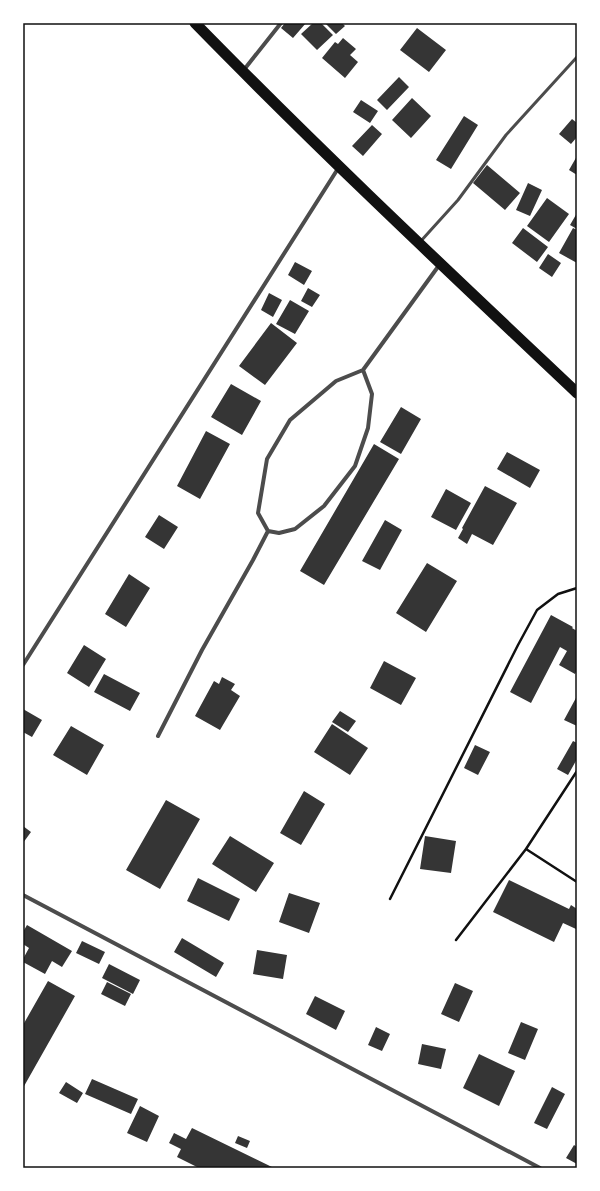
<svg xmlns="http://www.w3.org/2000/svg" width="600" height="1191" viewBox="0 0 600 1191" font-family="Arial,sans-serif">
  <rect width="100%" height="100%" fill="#fff"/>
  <path fill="#353535" d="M285 23H306L293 38 281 28Z
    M313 23H321L333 35 317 50 301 34Z
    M325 23H342L345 26 336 34Z
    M417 28 446 50 429 72 400 50Z
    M343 38 356 49 350 55 358 62 345 78 322 58 335 42 338 44Z
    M399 77 409 87 387 110 377 100Z
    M412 98 431 116 411 138 392 120Z
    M361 100 378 111 370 123 353 112Z
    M464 116 478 125 451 169 436 160Z
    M572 119 577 123V137L571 144 559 134Z
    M372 125 382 134 363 156 352 146Z
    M577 156V175L569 170Z
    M487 165 520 193 505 210 473 183Z
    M528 183 542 190 530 216 516 210Z
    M547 198 569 214 549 242 527 226Z
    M577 213V229L570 225Z
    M523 228 548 247 537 262 512 243Z
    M573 228 577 230V263L559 253Z
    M548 254 561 263 552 277 539 268Z
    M295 262 312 271 304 285 288 275Z
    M308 288 320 295 312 307 301 301Z
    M269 293 282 300 273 317 261 310Z
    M290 300 309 311 295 334 276 324Z
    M271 323 297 343 265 385 239 366Z
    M231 384 261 401 242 435 211 417Z
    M401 407 421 419 401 454 380 442Z
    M206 431 230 444 200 499 177 486Z
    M374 444 399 459 324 585 300 571Z
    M507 452 540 470 530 488 497 469Z
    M485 486 517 503 493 545 472 534 467 544 458 538 463 529 462 528Z
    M446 489 471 503 456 530 431 517Z
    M159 515 178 527 164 549 145 537Z
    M385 520 402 530 380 570 362 561Z
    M427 563 457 581 426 632 396 613Z
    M129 574 150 588 126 627 105 614Z
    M551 615 573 627 572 628 577 631V670L575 674 559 665 567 651 560 647 531 703 510 692Z
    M84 645 106 659 89 687 67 673Z
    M384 661 416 678 401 705 370 688Z
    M104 674 140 693 130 711 94 692Z
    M222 677 235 684 231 690 240 696 220 730 195 716 214 681 219 684Z
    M577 696V726L564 720Z
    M23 709 42 720 32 737 23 732Z
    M340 711 356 721 348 732 332 722Z
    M332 724 368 748 350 775 314 752Z
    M71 726 104 745 87 775 53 755Z
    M573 741 577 743V759L568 775 557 769Z
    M475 745 490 752 478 775 464 768Z
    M304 791 325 804 301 845 280 833Z
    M166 800 200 819 160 889 126 870Z
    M23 826 31 832 23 843Z
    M230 836 274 863 256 892 212 864Z
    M425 836 456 841 451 873 420 869Z
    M198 878 240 899 229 921 187 901Z
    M509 880 569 909 571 905 577 909V926L576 929 563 923 554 942 493 912Z
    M289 893 320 903 309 933 279 922Z
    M27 925 72 951 62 967 52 961 45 974 23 962V959L29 948 23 944V932Z
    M182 938 224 963 216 977 174 952Z
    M82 941 105 952 99 964 76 953Z
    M257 950 287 955 283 979 253 974Z
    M109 964 140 980 133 994 102 978Z
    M48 981 75 996 23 1088V1025Z
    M107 982 131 994 125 1006 101 994Z
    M455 983 473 991 459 1022 441 1014Z
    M315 996 345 1011 336 1030 306 1014Z
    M521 1022 538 1029 525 1060 508 1053Z
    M376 1027 390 1034 382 1051 368 1045Z
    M422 1044 446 1049 441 1069 418 1064Z
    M479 1054 515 1071 499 1106 463 1088Z
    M92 1079 138 1099 131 1114 85 1094Z
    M66 1082 83 1093 77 1103 59 1093Z
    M552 1087 565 1094 547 1129 534 1123Z
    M140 1106 159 1116 147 1142 127 1133Z
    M192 1128 274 1168H199L177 1157 181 1149 169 1143 174 1133 186 1139Z
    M238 1136 250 1141 247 1148 235 1143Z
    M574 1145 577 1147V1164L566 1158Z"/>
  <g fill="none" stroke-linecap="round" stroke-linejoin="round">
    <path stroke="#111" stroke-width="2.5" d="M526 849 577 882
      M390 899 518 645 537 610 558 594 577 588
      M456 940 526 849 577 771"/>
    <path stroke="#4c4c4c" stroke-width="3" d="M420 242 458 200 506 135 577 57"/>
    <path stroke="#4c4c4c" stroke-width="4" d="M243 71 281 23
      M268 531 279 533 295 529 324 506 355 466 368 428 372 394 363 370
      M23 665 339 167
      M158 736 202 650 253 560 268 531 258 513 267 459 290 420 336 381 363 370 440 264
      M23 895 540 1168"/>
    <path stroke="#111" stroke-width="11" d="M195 23C319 150 448 271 577 393"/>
  </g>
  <rect width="600" height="1191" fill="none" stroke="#ffffff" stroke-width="48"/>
  <rect x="24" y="24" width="552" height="1143" fill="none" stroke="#111" stroke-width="1.5"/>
</svg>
